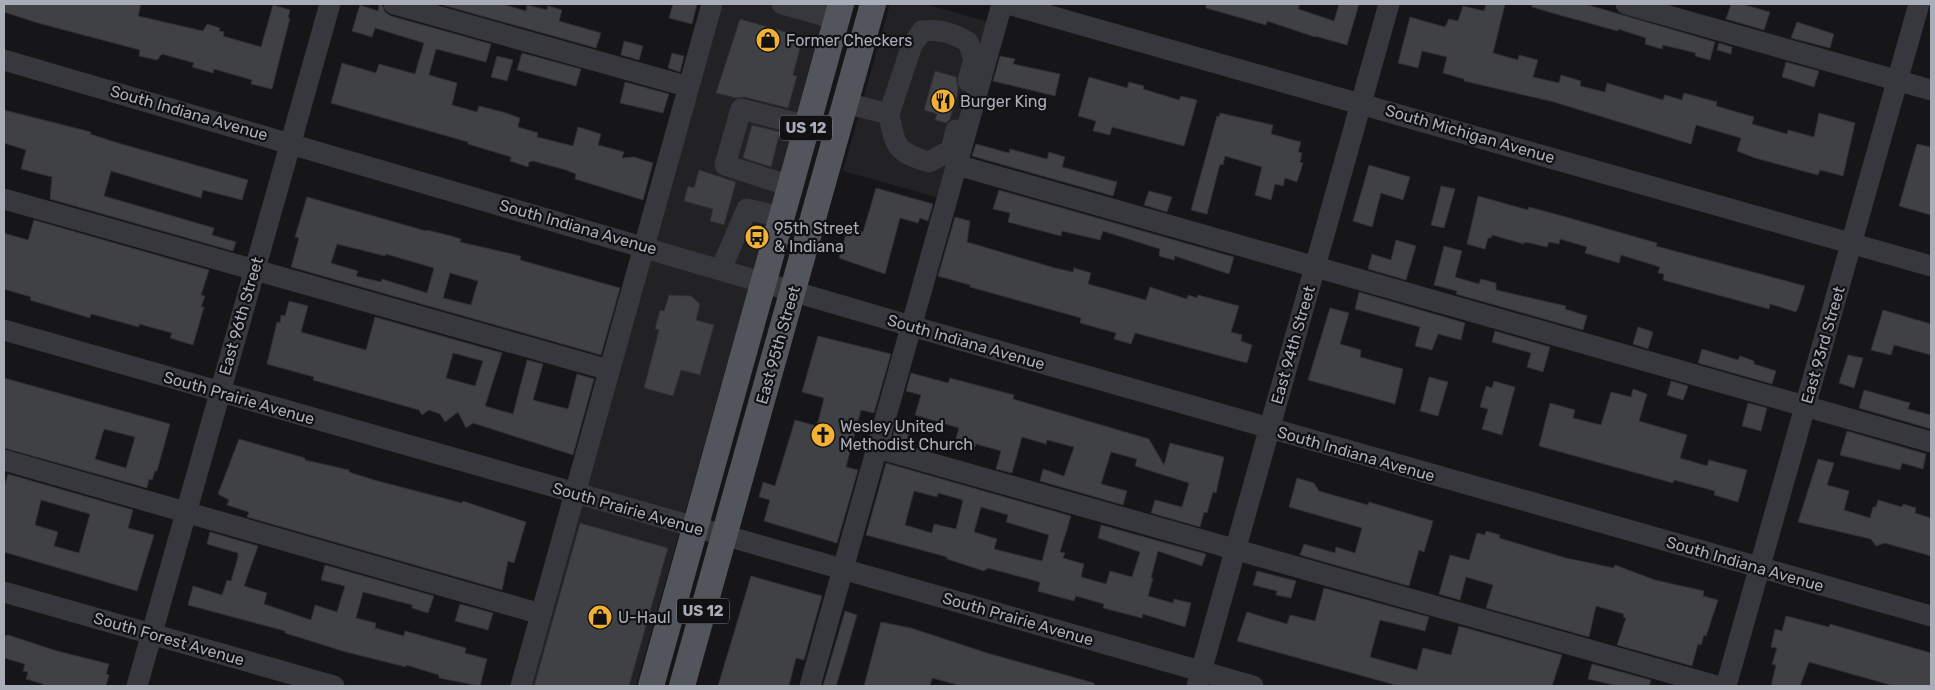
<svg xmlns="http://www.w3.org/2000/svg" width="1935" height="690" viewBox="0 0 1935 690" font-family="Rubik,sans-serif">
  <rect width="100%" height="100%" fill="#161618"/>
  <path fill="#222225" d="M710 4H829L636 686H519Z
    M890 4H925L996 24 947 200 843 171Z"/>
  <path fill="#404145" stroke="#303034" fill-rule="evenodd" d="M4 4H141L138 16 203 31 207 24 220 28 219 31 224 32 223 36 261 47 273 5 290 10 288 18H290L272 89 251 84 252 80 214 69 213 73 192 67 194 63 162 54 157 60 139 56 140 50 38 23 4 12Z
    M379 4H382L385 12 391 16 491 44 486 62 436 49 429 75 457 83 452 105 477 112 479 106 503 112 520 118 518 127 538 133 537 137 573 146 578 127 601 134 598 145 624 152 622 158 634 157 653 163 643 200 575 179 576 174 566 170 533 161 529 162 528 167 510 161 511 157 468 144V142L331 103 342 63 376 73 379 64 415 74 424 43 375 28 372 37 352 31 360 5 378 11Z
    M439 4H502L526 11 527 5 547 10 548 6 562 10 559 21 601 33 596 48Z
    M673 4H697L692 24 669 18Z
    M1206 4H1300L1298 9 1334 21 1339 4H1359L1347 45 1315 36V37L1267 21 1266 25 1206 8Z
    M1486 4H1505L1493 53 1518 60 1519 55 1538 60 1533 77 1559 83 1561 75 1581 81 1580 86 1605 92 1607 83 1663 100 1665 95 1682 100 1684 93 1717 102 1716 106 1754 117 1752 124 1787 134 1788 130 1814 137 1819 113 1855 123 1843 176 1820 170 1818 175 1755 158 1737 151 1741 138 1696 125 1691 144 1554 102 1464 81V79L1443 73 1447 57 1422 51 1418 68 1398 63 1410 17 1445 27 1449 19 1458 21 1463 6 1484 11Z
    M1532 4H1585L1715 42 1710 60 1695 56 1696 53 1663 45 1662 49 1645 44 1646 38 1618 29V31L1563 16 1532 7Z
    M1731 4H1741L1770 12 1764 30 1726 19Z
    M740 19 803 37 793 75 797 76 788 108 744 97 736 98 716 93Z
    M1797 22 1834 34 1830 48 1791 38Z
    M624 41 643 46 639 60 621 55Z
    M1719 43 1732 47 1731 54 1717 50Z
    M522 53 581 69 576 86 517 70Z
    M672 53 684 56 680 72 668 68Z
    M497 56 513 60 507 81 491 77Z
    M1000 56 1015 59 1013 64 1060 74 1055 96 993 81Z
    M1786 62 1819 71 1814 87 1782 77Z
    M935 71 956 77 958 89 957 96 950 119 946 123 935 120 937 114 924 110Z
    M1089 77 1127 88 1129 82 1144 86 1143 89 1179 100 1181 96 1197 100 1184 146 1112 127 1110 135 1093 131 1096 121 1078 116Z
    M625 82 669 94 663 113 620 103Z
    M4 110 91 132 90 134 118 143 248 180 242 200 203 190 201 198 111 171 104 196 214 228 212 235 236 242 233 251 50 199 52 177 21 169 26 150 4 143Z
    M1220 113 1273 125 1271 134 1301 142 1298 152 1302 153 1300 162 1303 163 1297 182 1285 178 1283 186 1275 184 1271 200 1255 195 1262 167 1225 156 1223 165 1220 164 1207 214 1191 210 1217 116 1219 117Z
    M752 125 780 132 771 167 743 158Z
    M976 144 1009 153 1010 149 1047 159 1049 152 1065 157 1062 167 1117 182 1113 196 972 156Z
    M1917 144 1931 147V215L1899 206Z
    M1369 165 1410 177 1403 200 1381 193 1372 227 1353 221Z
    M699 170 736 182 724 225 710 221 713 209 684 201 688 186 694 188Z
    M1441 186 1455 189 1444 228 1431 225Z
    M876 188 933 204 928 221 920 218 918 223 900 218 885 274 839 258 848 227 863 232Z
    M999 190 1234 257 1229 274 1175 256 1174 260 1159 256 1160 249 1103 231 1100 240 1062 231 1061 236 1008 222 1010 213 993 209Z
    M1149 191 1172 197 1167 212 1144 205Z
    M1478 196 1528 210 1529 207 1566 217 1657 243 1656 246 1805 286 1798 308 1796 312 1770 304 1769 309 1663 280 1664 274 1658 273 1660 267 1621 255 1619 263 1585 253 1587 247 1560 239 1559 244 1549 242 1547 247 1525 242 1524 244 1492 235 1491 238H1488L1485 249 1467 244Z
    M307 197 426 231 427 230 451 236 461 239 460 242 521 256 520 260 620 288 601 355 291 267 299 238 295 237ZM337 244 385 256 386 254 434 268 427 293 382 279 381 282 356 276 358 271 331 263ZM450 273 478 281 471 305 443 298Z
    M955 217 970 221 967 242 1055 268 1073 272 1074 268 1091 273 1088 284 1146 300 1150 287 1187 299 1188 295 1197 298 1198 295 1239 306 1231 332 1242 335 1241 341 1252 345 1247 363 1135 333 1131 344 1114 339 1116 333 1080 323 1081 318 970 287V285L938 276Z
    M34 220 209 270 201 295 205 296 201 307H204L193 345 170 338 172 333 139 324V327L95 315 91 314 90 318 30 300 31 297 4 289V233L28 240Z
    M1396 240 1416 246 1406 280 1368 269 1372 254 1391 260Z
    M1444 246 1462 251 1455 277 1479 284 1481 279 1496 283V290L1566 306 1565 309 1587 316 1583 330 1456 294 1457 291 1434 285Z
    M1359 292 1465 323 1461 340 1438 334 1432 350 1415 346 1420 327 1355 309Z
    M669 295 691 296 700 304 696 320 714 325 700 375 681 370 673 396 644 388 659 330 655 329 660 310 664 311Z
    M289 301 308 306 301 332 366 350 375 317 502 353 485 406 513 414 527 360 543 364 533 400 568 409 577 374 594 379 573 455 473 423 466 428 458 412 445 422 440 414 429 410 422 415 419 410 313 380 314 377 267 364 277 322 280 323 281 315 285 316ZM453 353 483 361 475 386 446 378Z
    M1330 308 1349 313 1340 344 1361 350 1360 357 1403 369 1395 404 1308 380Z
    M1883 310 1931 324V355L1894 345 1891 355 1871 350Z
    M1638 327 1653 332 1648 349 1633 344Z
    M1495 331 1550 347 1543 372 1527 367 1531 353 1492 342Z
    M818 336 891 354 874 413 861 410 846 467 858 470 837 543 764 521 770 500 759 497 763 482 775 486 795 420 817 426 824 398 802 392Z
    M1702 349 1738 360 1740 356 1754 361V364L1776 371 1772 384 1698 363Z
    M1848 355 1863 358 1854 388 1839 383Z
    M911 373 948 383 950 378 1014 395 1013 399 1149 439 1164 465 1170 443 1224 457 1216 493 1213 492 1207 513 1204 512 1200 527 1151 513 1155 500 1182 507 1189 483 1135 466 1137 459 1111 452 1101 484 1127 491 1123 505 1040 481 1043 469 1064 476 1074 447 1047 440 1046 444 1022 437 1012 473 996 469 1001 451 976 444 975 447 958 444 955 442 959 428 915 415 921 395 906 391Z
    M1429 377 1448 382 1438 416 1420 411Z
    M4 378 170 424 157 471H155L152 480 149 479 147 488 4 448ZM104 429 135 437 126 468 95 459Z
    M1494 381 1515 387 1502 435 1482 429 1488 409 1480 407 1486 386 1492 388Z
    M1671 381 1688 386 1683 400 1667 395Z
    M1633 389 1647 394 1639 421 1687 435 1680 458 1707 466 1709 460 1747 470 1738 502 1714 495 1715 491 1674 480 1673 483 1539 446 1550 403 1575 410 1573 418 1601 425 1611 392 1631 397Z
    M1864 390 1910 403 1908 409 1931 415V429L1859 408Z
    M1748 403 1767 408 1761 431 1742 426Z
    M896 425 910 429 906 443 892 439Z
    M1847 431 1926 454 1923 469 1902 463 1900 470 1840 455Z
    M239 439 305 458V460L349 470V472L374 480 462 503 463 501 526 522 514 563 508 561 502 590 247 517 249 512 227 505 229 500 218 494Z
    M1818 459 1834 463 1827 485 1849 491 1844 510 1870 518 1873 507H1876L1878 500 1902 507 1903 504 1916 508 1915 513 1931 518V556L1885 543 1876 546 1871 539 1798 522Z
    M886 463 1071 516 1060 552 1065 553 1063 558 1084 564 1081 577 1106 584 1110 571 1132 577 1140 552 1098 538 1101 525 1206 554 1202 566 1158 551 1151 578H1153L1148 596 1173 603 1174 599 1191 603 1185 627 1143 614 1142 618 1103 608 1104 604 1076 596 1074 601 1055 596 1038 591 1040 582 1036 581 988 568 984 571 947 559V557L866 535ZM914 491 937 497 938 493 963 500 956 529 934 524 932 533 905 525ZM981 507 1008 515 1006 522 1049 535 1042 561 994 549 997 539 974 532Z
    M8 474 133 510 128 528 154 535 137 591 4 552V487ZM41 500 90 514 79 553 54 546 58 532 35 525Z
    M1297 478 1314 483 1319 491 1368 505 1369 502 1433 521 1424 552 1419 550 1409 586 1300 555 1304 544 1335 553 1336 547 1355 553 1362 528 1289 507Z
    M580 523 668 548 629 686H534Z
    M1486 531 1500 535 1499 538 1566 558 1614 568 1615 565 1655 580 1704 591 1703 596 1718 600 1706 636 1704 635 1701 645 1698 644 1692 666 1617 645 1626 618 1623 617 1624 614 1596 606 1589 637 1486 608 1493 585 1466 577 1460 600 1439 594 1450 555 1469 560 1477 533 1485 535Z
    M210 532 258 546 244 586 267 593 264 604 311 620 315 605 337 612 345 586 321 580 325 565 434 596 428 613 412 608V605L363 592 356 618 376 623 375 628 404 636 405 631 466 648 465 653 487 659 480 686 439 678V675L406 665V667L346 652 285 633V631L188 605 193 586 222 595 227 580 231 581 238 557V553L207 544Z
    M1257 571 1296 581 1291 598 1276 595 1277 591 1253 585Z
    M751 576 822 596 804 660 796 658 789 686H718Z
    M1324 588 1429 617 1425 631 1380 620 1370 657 1417 670 1423 648 1451 655 1459 626 1562 655 1552 686H1399L1237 641 1247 612 1287 624 1290 615 1315 621Z
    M460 604 493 613 488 630 455 621Z
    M845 611 857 615 844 660 836 686H823Z
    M1786 616 1829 627 1830 624 1931 653V686H1894L1809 662 1800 686H1771L1776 665 1772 664 1777 648 1771 647 1775 629 1782 631Z
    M881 622 911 628 987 653 1094 683V686H961L932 678 930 686H864Z
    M8 635 57 651 109 664 106 674 109 675 106 686H42L43 684 26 679 28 672 23 671 25 664 4 658V636Z
    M1592 664 1651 680 1649 686H1618L1588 679Z"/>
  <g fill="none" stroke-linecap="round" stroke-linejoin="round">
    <path stroke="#37383d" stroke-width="21" d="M394 4 689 87
      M782 4 836 19
      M1008 4 1931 266
      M1626 4 1931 90
      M4 60 911 326 1931 616
      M845 103 889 114C895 147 896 152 929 162L951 150 956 130
      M889 114 912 45 922 31C940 29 953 33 968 42L974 59 968 81
      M957 165 1931 442
      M790 186 725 165 741 109 807 126
      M4 199 609 370
      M721 269 747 209 781 217
      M4 330 1253 686
      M877 448 1717 686
      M4 460 541 614
      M4 592 334 686
      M137 686 330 4
      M521 686 712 4
      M810 686 1002 4
      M1197 686 1389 4
      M1726 686 1919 4"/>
    <path stroke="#53555c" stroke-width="26" d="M651 686 841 4
      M682 686 873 4"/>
  </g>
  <defs>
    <symbol id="shop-disc" viewBox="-11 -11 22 22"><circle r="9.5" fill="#f2b134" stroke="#111113"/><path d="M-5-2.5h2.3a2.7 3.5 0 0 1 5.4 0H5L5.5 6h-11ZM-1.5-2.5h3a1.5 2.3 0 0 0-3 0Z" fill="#111"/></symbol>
    <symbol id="restaurant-disc" viewBox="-11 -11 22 22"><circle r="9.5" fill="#f2b134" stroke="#111113"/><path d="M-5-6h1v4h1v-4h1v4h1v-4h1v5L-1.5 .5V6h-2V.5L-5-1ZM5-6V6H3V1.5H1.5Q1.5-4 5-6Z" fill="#111"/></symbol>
    <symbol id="bus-disc" viewBox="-11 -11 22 22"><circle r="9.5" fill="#f2b134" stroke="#111113"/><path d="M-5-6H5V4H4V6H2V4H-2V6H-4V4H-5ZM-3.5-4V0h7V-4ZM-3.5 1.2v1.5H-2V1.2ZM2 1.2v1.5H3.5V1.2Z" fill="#111"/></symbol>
    <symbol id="church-disc" viewBox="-11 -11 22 22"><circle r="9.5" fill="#f2b134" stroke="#111113"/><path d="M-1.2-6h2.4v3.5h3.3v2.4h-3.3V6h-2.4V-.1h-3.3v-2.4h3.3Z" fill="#111"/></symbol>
  </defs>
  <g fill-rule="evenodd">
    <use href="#shop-disc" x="754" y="26" width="28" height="28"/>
    <use href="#restaurant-disc" x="929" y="87" width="28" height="28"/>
    <use href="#bus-disc" x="743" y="223" width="28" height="28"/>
    <use href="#church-disc" x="809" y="421" width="28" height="28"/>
    <use href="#shop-disc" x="586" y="603" width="28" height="28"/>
  </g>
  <g text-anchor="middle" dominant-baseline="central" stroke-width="4.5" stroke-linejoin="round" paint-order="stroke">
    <g fill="#111113" stroke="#7b7e86" stroke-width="1">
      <rect x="780" y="115.5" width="52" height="25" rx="4"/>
      <rect x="677" y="598.5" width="52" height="25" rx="4"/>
    </g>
    <g font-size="15" font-weight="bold" fill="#a8adb8">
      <text x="806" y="128">US 12</text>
      <text x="703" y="611">US 12</text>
    </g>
    <g font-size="16" fill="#a8adb8" stroke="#111113" text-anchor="start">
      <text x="786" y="40">Former Checkers</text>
      <text x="960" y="101">Burger King</text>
      <text x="774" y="228">95th Street<tspan x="774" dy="18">&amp; Indiana</tspan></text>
      <text x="840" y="426">Wesley United<tspan x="840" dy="18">Methodist Church</tspan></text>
      <text x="618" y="617">U-Haul</text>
    </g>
    <g font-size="16" fill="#a8adb8" stroke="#111113">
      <text transform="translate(189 113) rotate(16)">South Indiana Avenue</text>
      <text transform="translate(1470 134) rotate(16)">South Michigan Avenue</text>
      <text transform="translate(578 227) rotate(16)">South Indiana Avenue</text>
      <text transform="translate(241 316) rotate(-74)">East 96th Street</text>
      <text transform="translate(966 342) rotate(16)">South Indiana Avenue</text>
      <text transform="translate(778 345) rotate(-74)">East 95th Street</text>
      <text transform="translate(1293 345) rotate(-74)">East 94th Street</text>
      <text transform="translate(1823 345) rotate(-74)">East 93rd Street</text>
      <text transform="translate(239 398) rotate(16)">South Prairie Avenue</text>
      <text transform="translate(1356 454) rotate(16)">South Indiana Avenue</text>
      <text transform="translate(628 509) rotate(16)">South Prairie Avenue</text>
      <text transform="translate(1745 564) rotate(16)">South Indiana Avenue</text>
      <text transform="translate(1018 619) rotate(16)">South Prairie Avenue</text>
      <text transform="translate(169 639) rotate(16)">South Forest Avenue</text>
    </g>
  </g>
  <rect width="1935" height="690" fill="none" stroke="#a8adb8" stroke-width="10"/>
</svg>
